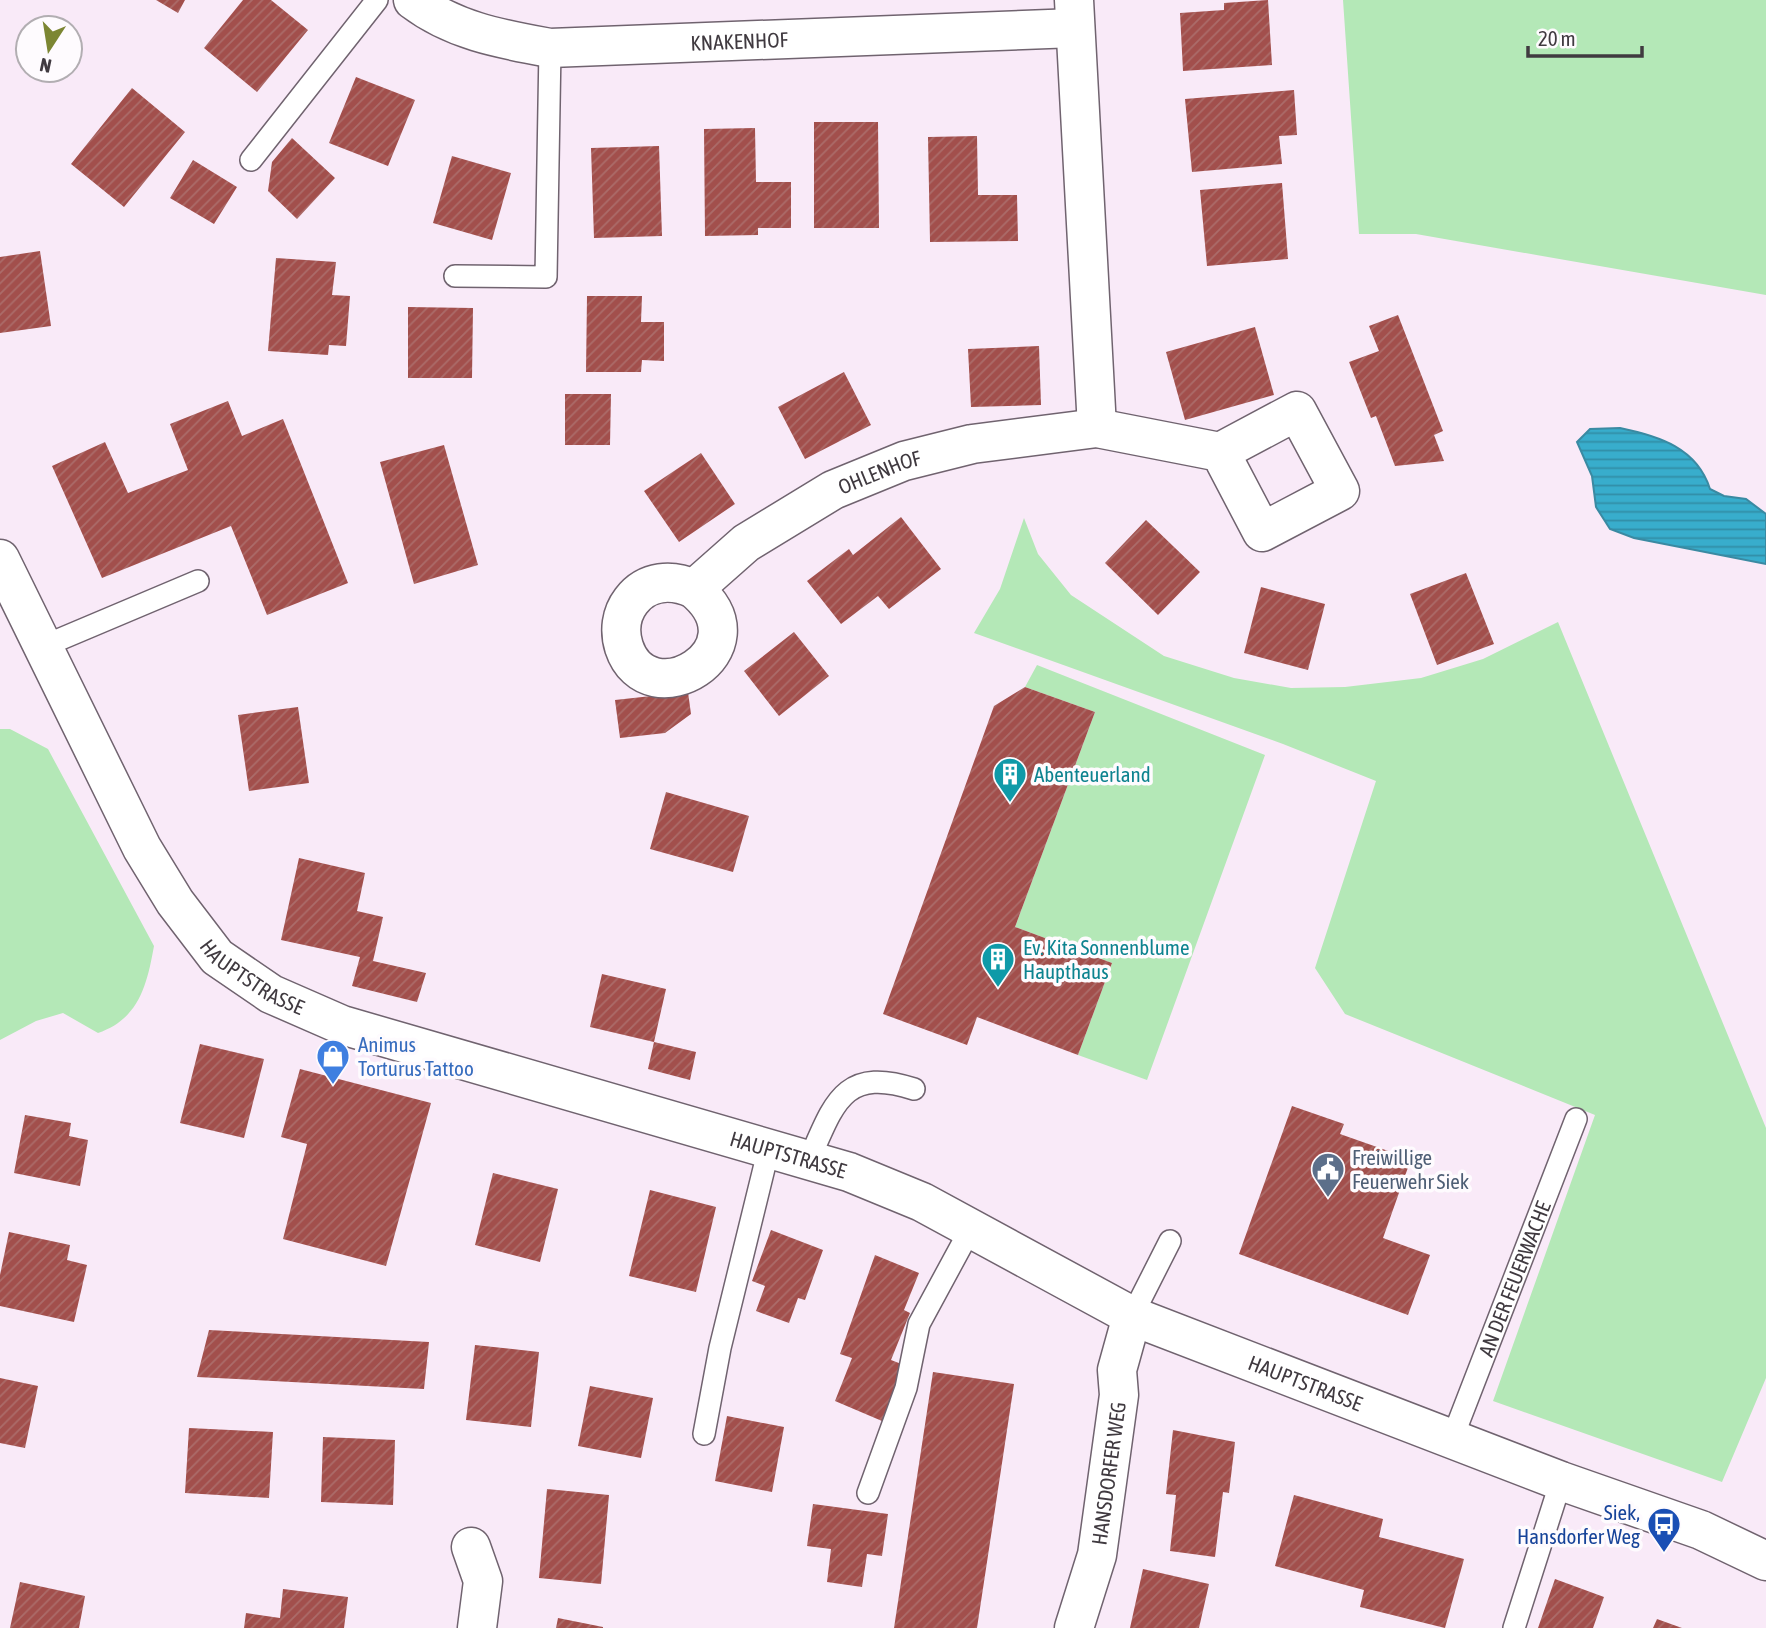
<svg xmlns="http://www.w3.org/2000/svg" width="1766" height="1628" viewBox="0 0 1766 1628" font-family="'Asap Condensed',sans-serif">
  <defs>
    <pattern id="water-rules" width="6" height="5" patternUnits="userSpaceOnUse" patternTransform="scale(1.75)"><rect width="6" height="5" fill="#38adcc"/><path d="M0 2.5h6" fill="none" stroke="#318ea7"/></pattern>
    <pattern id="building-hatch" width="6" height="6" patternUnits="userSpaceOnUse" patternTransform="scale(1.75)"><rect width="6" height="6" fill="#a24f4c"/><path d="M-1 1l2-2M0 6l6-6M5 7l2-2" fill="none" stroke="#ab6c6a"/></pattern>
  </defs>
  <rect width="100%" height="100%" fill="#f9eaf8"/>
  <path fill="#b4e8b7" d="M1343 0H1766V295L1416 234H1359Z
    M1024 518 1038 554 1071 595 1164 656 1234 678 1291 688 1345 687 1421 678 1483 659 1558 622 1766 1128V1378L1722 1482 1493 1401 1595 1115 1345 1014 1315 968 1376 781 1283 744 974 633 1000 589Z
    M1037 665 1265 755 1147 1080 1078 1055 1112 963 1015 927 1095 712 1025 687Z
    M0 729H10L48 749 154 946C147 985 139 1019 98 1033L63 1013 36 1021 0 1040Z"/>
  <path fill="url(#water-rules)" stroke="#3a8aa2" stroke-width="2" d="M1620 428C1659 436 1697 448 1710 489L1724 496 1746 499 1766 514V564L1634 538 1610 529 1596 507 1592 476 1577 442 1590 429Z"/>
  <path fill="url(#building-hatch)" d="M156 0H185L178 13Z
    M243 0H271L308 30 257 92 204 48Z
    M1268 0 1272 65 1183 71 1180 13 1224 10V3Z
    M356 77 415 100 388 166 329 143Z
    M132 88 185 132 124 207 71 164Z
    M1294 90 1297 135 1279 136 1282 164 1192 172 1185 99Z
    M814 122H878L879 228H814Z
    M755 128 756 182H791V228H758V235L705 236 704 129Z
    M977 136 978 195H1017L1018 241 930 242 928 137Z
    M292 138 335 178 297 219 268 191 272 162Z
    M659 146 662 236 594 238 591 148Z
    M452 156 511 173 492 240 433 223Z
    M193 160 237 187 214 224 170 198Z
    M1282 183 1288 259 1207 266 1200 190Z
    M40 251 51 326 0 333V257Z
    M276 258 336 262 332 295 350 296 346 346 329 345 328 355 268 351Z
    M587 296H642L641 322H664V361L642 360 641 372H586Z
    M408 307 473 308 472 378H408Z
    M1398 315 1443 431 1434 435 1444 461 1395 466 1376 416 1371 418 1349 362 1379 351 1369 326Z
    M1255 327 1274 395 1185 420 1166 352Z
    M1039 346 1041 405 971 407 968 349Z
    M844 372 871 425 805 459 778 407Z
    M565 394H611L610 445H565Z
    M228 401 242 436 283 419 348 583 267 615 231 526 102 578 52 466 105 442 128 493 188 470 170 424Z
    M444 445 478 565 414 584 380 462Z
    M701 453 735 504 679 542 644 491Z
    M901 517 941 569 889 609 878 596 841 624 807 581 849 549 853 555Z
    M1146 520 1200 572 1158 615 1105 563Z
    M1466 573 1494 644 1437 665 1410 594Z
    M1261 587 1325 604 1308 670 1244 653Z
    M794 632 829 676 779 716 744 671Z
    M1025 687 1095 712 1015 927 1112 963 1078 1055 977 1017 967 1045 883 1014 994 706Z
    M688 692 691 714 665 733 620 738 615 700Z
    M298 707 309 783 249 791 238 715Z
    M666 792 749 816 733 872 650 849Z
    M299 858 365 873 357 911 383 917 373 961 426 973 417 1002 352 986 360 957 281 940Z
    M602 974 666 989 654 1042 590 1027Z
    M654 1042 696 1052 690 1080 648 1069Z
    M200 1044 264 1059 244 1138 180 1123Z
    M300 1069 431 1103 386 1266 283 1239 307 1144 281 1137Z
    M1292 1106 1344 1124 1340 1134 1411 1159 1383 1238 1430 1255 1408 1315 1239 1254Z
    M25 1115 71 1123 69 1136 88 1140 80 1186 14 1173Z
    M493 1173 558 1189 540 1262 475 1245Z
    M650 1190 716 1207 696 1292 629 1276Z
    M771 1230 823 1250 805 1300 798 1298 789 1323 756 1311 765 1286 752 1281Z
    M9 1232 70 1245 67 1260 87 1265 74 1322 0 1306V1275Z
    M875 1255 919 1273 904 1310 910 1313 891 1360 904 1365 882 1421 835 1401 852 1358 840 1354Z
    M209 1330 429 1342 424 1389 197 1377Z
    M475 1345 539 1352 531 1427 466 1420Z
    M933 1372 1014 1384 977 1628H894Z
    M0 1378 38 1386 25 1448 0 1443Z
    M590 1386 653 1398 641 1458 578 1446Z
    M727 1416 784 1427 772 1492 715 1481Z
    M189 1428 273 1432 269 1498 185 1493Z
    M1173 1430 1235 1442 1229 1493 1223 1492 1215 1557 1170 1551 1176 1495 1166 1494Z
    M323 1437 395 1440 393 1505 321 1502Z
    M547 1489 609 1495 601 1584 539 1578Z
    M1294 1495 1383 1519 1379 1537 1464 1559 1445 1628 1360 1607 1364 1590 1275 1566Z
    M813 1504 888 1514 882 1556 867 1554 862 1587 827 1582 831 1549 807 1546Z
    M1143 1569 1209 1584 1199 1628H1130Z
    M1555 1579 1604 1597 1593 1628H1538Z
    M20 1582 85 1596 79 1628H10Z
    M283 1589 348 1597 344 1628H244L246 1613 280 1618Z
    M558 1618 603 1627V1628H556Z
    M1657 1619 1682 1628H1653Z"/>
  <g fill="none" stroke-linecap="round" stroke-linejoin="round">
    <defs>
      <g id="service">
        <path d="M251 160 377 0"/>
        <path d="M455 276 546 277 550 48"/>
        <path d="M44 646 198 581"/>
        <path d="M809 1160C834 1104 843 1066 914 1089"/>
        <path d="M1132 1316 1170 1241"/>
        <path d="M704 1434 720 1348 769 1148"/>
        <path id="s1" d="M1452 1439 1576 1119"/>
        <path d="M868 1493 906 1388 919 1324 971 1228"/>
        <path d="M1514 1628 1561 1481"/>
      </g>
      <g id="minor">
        <path id="s2" d="M413 0C454 31 501 39 550 48L1075 28"/>
        <path d="M1074 0 1097 428"/>
        <path id="s3" d="M694 589C768 650 648 720 624 647 619 631 621 614 631 601 647 580 672 579 694 589L746 543 833 490 904 461 972 444 1097 428 1220 452 1262 532 1340 491 1297 411 1220 452"/>
        <path d="M471 1547 483 1581 477 1628"/>
        <path id="s4" d="M1074 1628 1097 1555 1119 1395 1117 1370 1132 1316"/>
      </g>
      <g id="tertiary">
        <path id="s5" d="M0 559 142 848 175 902 217 957 271 994 342 1025 849 1172 922 1202 1132 1316 1561 1481 1701 1530 1766 1561"/>
      </g>
    </defs>
    <use href="#service" stroke="#70636f" stroke-width="24"/>
    <use href="#minor" stroke="#70636f" stroke-width="41"/>
    <use href="#tertiary" stroke="#70636f" stroke-width="41"/>
    <use href="#service" stroke="#fff" stroke-width="21"/>
    <use href="#minor" stroke="#fff" stroke-width="38"/>
    <use href="#tertiary" stroke="#fff" stroke-width="38"/>
  </g>
  <defs>
    <symbol id="building-pin" viewBox="-11 -11 22 30"><path d="M0 17L-7.5 6A9.5 9.5 0 1 1 7.5 6Z" fill="#0f9aa8" stroke="#fefbfe"/><path d="M-4-6H4V6H1V3H-1V6H-4ZM-2.5-4.3h1.7v1.8h-1.7ZM.8-4.3h1.7v1.8H.8ZM-2.5-1h1.7V.8h-1.7ZM.8-1h1.7V.8H.8Z" fill="#fff"/></symbol>
    <symbol id="shop-pin" viewBox="-11 -11 22 30"><path d="M0 17L-7.5 6A9.5 9.5 0 1 1 7.5 6Z" fill="#3f7fe0" stroke="#fefbfe"/><path d="M-5-2.5h2.3a2.7 3.5 0 0 1 5.4 0H5L5.5 6h-11ZM-1.5-2.5h3a1.5 2.3 0 0 0-3 0Z" fill="#fff"/></symbol>
    <symbol id="civic-pin" viewBox="-11 -11 22 30"><path d="M0 17L-7.5 6A9.5 9.5 0 1 1 7.5 6Z" fill="#5c6f8a" stroke="#fefbfe"/><path d="M-.6-6.5H3V-4.5H.6V-3L4-1V1h2V6H-6V1h2V-1L-.6-3ZM-1.2 2.5V6h2.4V2.5Z" fill="#fff"/></symbol>
    <symbol id="bus-pin" viewBox="-11 -11 22 30"><path d="M0 17L-7.5 6A9.5 9.5 0 1 1 7.5 6Z" fill="#1a4fb4" stroke="#fefbfe"/><path d="M-5-6H5V4H4V6H2V4H-2V6H-4V4H-5ZM-3.5-4V0h7V-4ZM-3.5 1.2v1.5H-2V1.2ZM2 1.2v1.5H3.5V1.2Z" fill="#fff"/></symbol>
  </defs>
  <g fill-rule="evenodd">
    <use href="#building-pin" x="991" y="755" width="38" height="52"/>
    <use href="#building-pin" x="979" y="940" width="38" height="52"/>
    <use href="#shop-pin" x="314" y="1037" width="38" height="52"/>
    <use href="#civic-pin" x="1309" y="1150" width="38" height="52"/>
    <use href="#bus-pin" x="1645" y="1505" width="38" height="52"/>
  </g>
  <g text-anchor="middle" dominant-baseline="central" stroke-width="7" stroke-linejoin="round" paint-order="stroke">
    <g font-size="21" fill="#403a40" stroke="#fefbfe">
      <text stroke="none"><textPath href="#s2" startOffset="336">KNAKENHOF</textPath></text>
      <text stroke="none"><textPath href="#s3" startOffset="522">OHLENHOF</textPath></text>
      <text stroke="none"><textPath href="#s5" startOffset="495">HAUPTSTRASSE</textPath></text>
      <text stroke="none"><textPath href="#s5" startOffset="1062">HAUPTSTRASSE</textPath></text>
      <text stroke="none"><textPath href="#s1" startOffset="172">AN DER FEUERWACHE</textPath></text>
      <text stroke="none"><textPath href="#s5" startOffset="1629">HAUPTSTRASSE</textPath></text>
      <text stroke="none"><textPath href="#s4" startOffset="159">HANSDORFER WEG</textPath></text>
    </g>
    <g font-size="21" fill="#0d838f" stroke="#fefbfe" text-anchor="start">
      <text x="1034" y="774">Abenteuerland</text>
      <text x="1023" y="947">Ev. Kita Sonnenblume<tspan x="1023" dy="24">Haupthaus</tspan></text>
    </g>
    <g font-size="21" fill="#366cbe" stroke="#fefbfe" text-anchor="start">
      <text x="358" y="1044">Animus<tspan x="358" dy="24">Torturus Tattoo</tspan></text>
    </g>
    <g font-size="21" fill="#4e5e75" stroke="#fefbfe" text-anchor="start">
      <text x="1352" y="1157">Freiwillige<tspan x="1352" dy="24">Feuerwehr Siek</tspan></text>
    </g>
    <g font-size="21" fill="#164399" stroke="#fefbfe" text-anchor="end">
      <text x="1640" y="1512">Siek,<tspan x="1640" dy="24">Hansdorfer Weg</tspan></text>
    </g>
  </g>
  <g transform="translate(49 49) rotate(192)"><circle r="33" fill="#fefbfe" stroke="#b2aeb2" stroke-width="2"/>
  <path d="M0-5L12 26L0 18L-12 26Z" fill="#7c8633"/>
  <text y="-10" font-size="19" font-weight="bold" text-anchor="middle" fill="#403a40">N</text>
  </g>
  <path d="M1528 46v10h114v-10" fill="none" stroke="#403a40" stroke-width="3.5"/>
  <text x="1538" y="46" font-size="21" fill="#403a40" stroke="#fefbfe" stroke-width="5" paint-order="stroke">20 m</text>
</svg>
